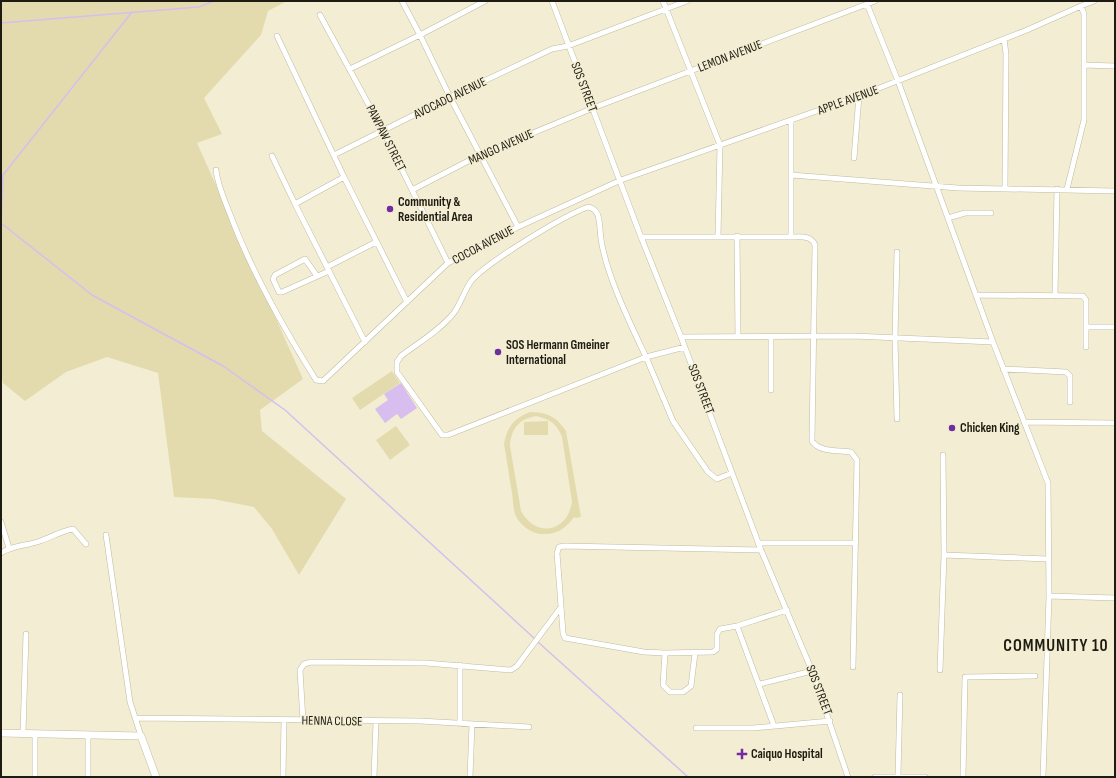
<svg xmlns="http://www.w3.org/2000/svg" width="1116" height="778" viewBox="0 0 1116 778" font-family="'Sofia Sans Condensed',sans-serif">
  <rect width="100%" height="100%" fill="#f3eed3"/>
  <path fill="#e3dbae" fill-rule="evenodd" d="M1 1H287L268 11 261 35 204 98 222 134 197 143 303 379 260 410 262 431 346 499 299 575 272 529 254 507 213 499 174 497 158 373 107 357 66 372 25 401 3 383 1 373Z
    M392 371 400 383 360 410 352 398Z
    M530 412C547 412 557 417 566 431L581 517 575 518 574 517C566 528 558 534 544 534 533 535 519 525 515 514 513 508 513 499 512 493 509 476 507 460 504 444 507 427 514 418 530 412ZM536 416C550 419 557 424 562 437L572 502C567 533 536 538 521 511L510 446C511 429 519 419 536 416Z
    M548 421V435H524V422Z
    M396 426 410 445 390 460 376 440Z"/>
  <path fill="#d7beef" d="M401 383 417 408 401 419 397 414 385 423 375 409 388 400 384 394Z"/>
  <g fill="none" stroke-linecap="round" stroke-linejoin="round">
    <path stroke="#d7beef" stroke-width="1.5" d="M132 12 3 175 1 223 92 295 223 366 285 410 535 639
      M1 23 199 7 214 1
      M538 642 688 777"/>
    <defs>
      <path id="street" d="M485 1 420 35 450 97 518 227
        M552 1 641 237 681 337 761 550 812 671 848 777
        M663 1 720 145 718 236
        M867 4 898 81 993 342 1048 483 1049 596 1043 777
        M1081 6 1094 1
        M320 15 383 131 448 263
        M277 36 344 177 407 302
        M1004 39 1006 54 1005 188
        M1084 65 1115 66
        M350 69 420 35 402 1
        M791 121V237
        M334 155 450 97 552 49 568 46 687 1
        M272 156 295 204 365 342
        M854 158 859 96
        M216 170C218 188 227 205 233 222 255 278 284 329 316 380L323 381 448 263 518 227 621 180 859 96 1027 30 1081 6 1084 14V120L1067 189
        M791 175 958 188 1115 191
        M412 190 480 155 593 108 875 1
        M295 204 344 177
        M588 207C599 209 599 219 600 228 601 265 630 323 646 357L448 435H442L397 372V362L401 356C418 343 439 331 453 314 461 304 464 290 472 280 489 261 563 216 588 207Z
        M948 218 965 213H991
        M737 236 738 337
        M641 237H791C800 237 811 235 815 245L812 441C820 453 838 450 851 452L857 460 853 667
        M327 267 376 242
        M317 276 305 259 275 275 273 279 279 292H282L329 271
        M976 295 1083 296 1086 300V347
        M1055 296 1057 189
        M1087 327H1115
        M681 337 853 336 993 342
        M771 337V390
        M685 347 646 357 673 421 708 472 717 479 732 473
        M1003 369 1066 372 1070 376V402
        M897 419 895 338 897 252
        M1024 422 1115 423
        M943 455 944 555
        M1 522 9 548
        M106 535 130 702 141 736
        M758 543H856
        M761 550 564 546 559 547 557 553 563 633 565 638 644 652 665 653 713 652 717 649V634L720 629 737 626 787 610
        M1 553C13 545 27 546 40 541 52 537 61 531 73 529L86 544
        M1049 596 1115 598
        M737 626 774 726
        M665 653 663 685 670 692H683L691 686 695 653
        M460 665V724
        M940 670 944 555 1047 559
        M760 684 812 671
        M136 718 420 721 529 727
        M303 721 300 670 304 664 311 662 426 663 511 670 517 666 561 607
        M696 728H753L830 721
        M23 733 26 634
        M898 776 900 695
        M35 777V734
        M88 777V735
        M283 777 284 720
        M374 777 376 722
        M470 777 472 724
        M875 777H925
        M963 777 965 677 1035 676"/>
      <path id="secondary" d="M1 733 141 736 156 777"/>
    </defs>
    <use href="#street" stroke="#bfbba0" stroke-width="6"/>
    <use href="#secondary" stroke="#bfbba0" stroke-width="8"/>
    <use href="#street" stroke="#fff" stroke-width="5"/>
    <use href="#secondary" stroke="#fff" stroke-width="7"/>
  </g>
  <g fill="#712ca0" stroke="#f3eed3" stroke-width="1.5">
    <circle cx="390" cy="209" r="4"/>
    <circle cx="498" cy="352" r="4"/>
    <circle cx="952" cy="428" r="4"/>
    <path d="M740 748h4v4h4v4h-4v4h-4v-4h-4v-4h4z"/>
  </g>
  <g text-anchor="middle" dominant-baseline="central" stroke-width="3" stroke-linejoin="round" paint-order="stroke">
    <g font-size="13" fill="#1e1c12" stroke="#f3eed3">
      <text transform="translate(730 56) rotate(-21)">LEMON AVENUE</text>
      <text transform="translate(584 87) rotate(69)">SOS STREET</text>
      <text transform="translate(450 98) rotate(-26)">AVOCADO AVENUE</text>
      <text transform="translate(848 100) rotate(-20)">APPLE AVENUE</text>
      <text transform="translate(386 138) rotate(63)">PAWPAW STREET</text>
      <text transform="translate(501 147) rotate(-24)">MANGO AVENUE</text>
      <text transform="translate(483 245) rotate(-28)">COCOA AVENUE</text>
      <text transform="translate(701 389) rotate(69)">SOS STREET</text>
      <text transform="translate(819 690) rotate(69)">SOS STREET</text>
      <text transform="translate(332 721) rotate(1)">HENNA CLOSE</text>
    </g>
    <g font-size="13" font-weight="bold" fill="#1e1c12" stroke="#f3eed3" text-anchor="start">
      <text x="398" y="202">Community &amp;<tspan x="398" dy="15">Residential Area</tspan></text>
      <text x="506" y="345">SOS Hermann Gmeiner<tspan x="506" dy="15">International</tspan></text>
      <text x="960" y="428">Chicken King</text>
      <text x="751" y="754">Caiquo Hospital</text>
    </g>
    <g font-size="17" font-weight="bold" letter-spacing="1" fill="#1e1c12" stroke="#f3eed3">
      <text x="1056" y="646">COMMUNITY 10</text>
    </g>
  </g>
  <rect width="1116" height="778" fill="none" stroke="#1e1c12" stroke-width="4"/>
</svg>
